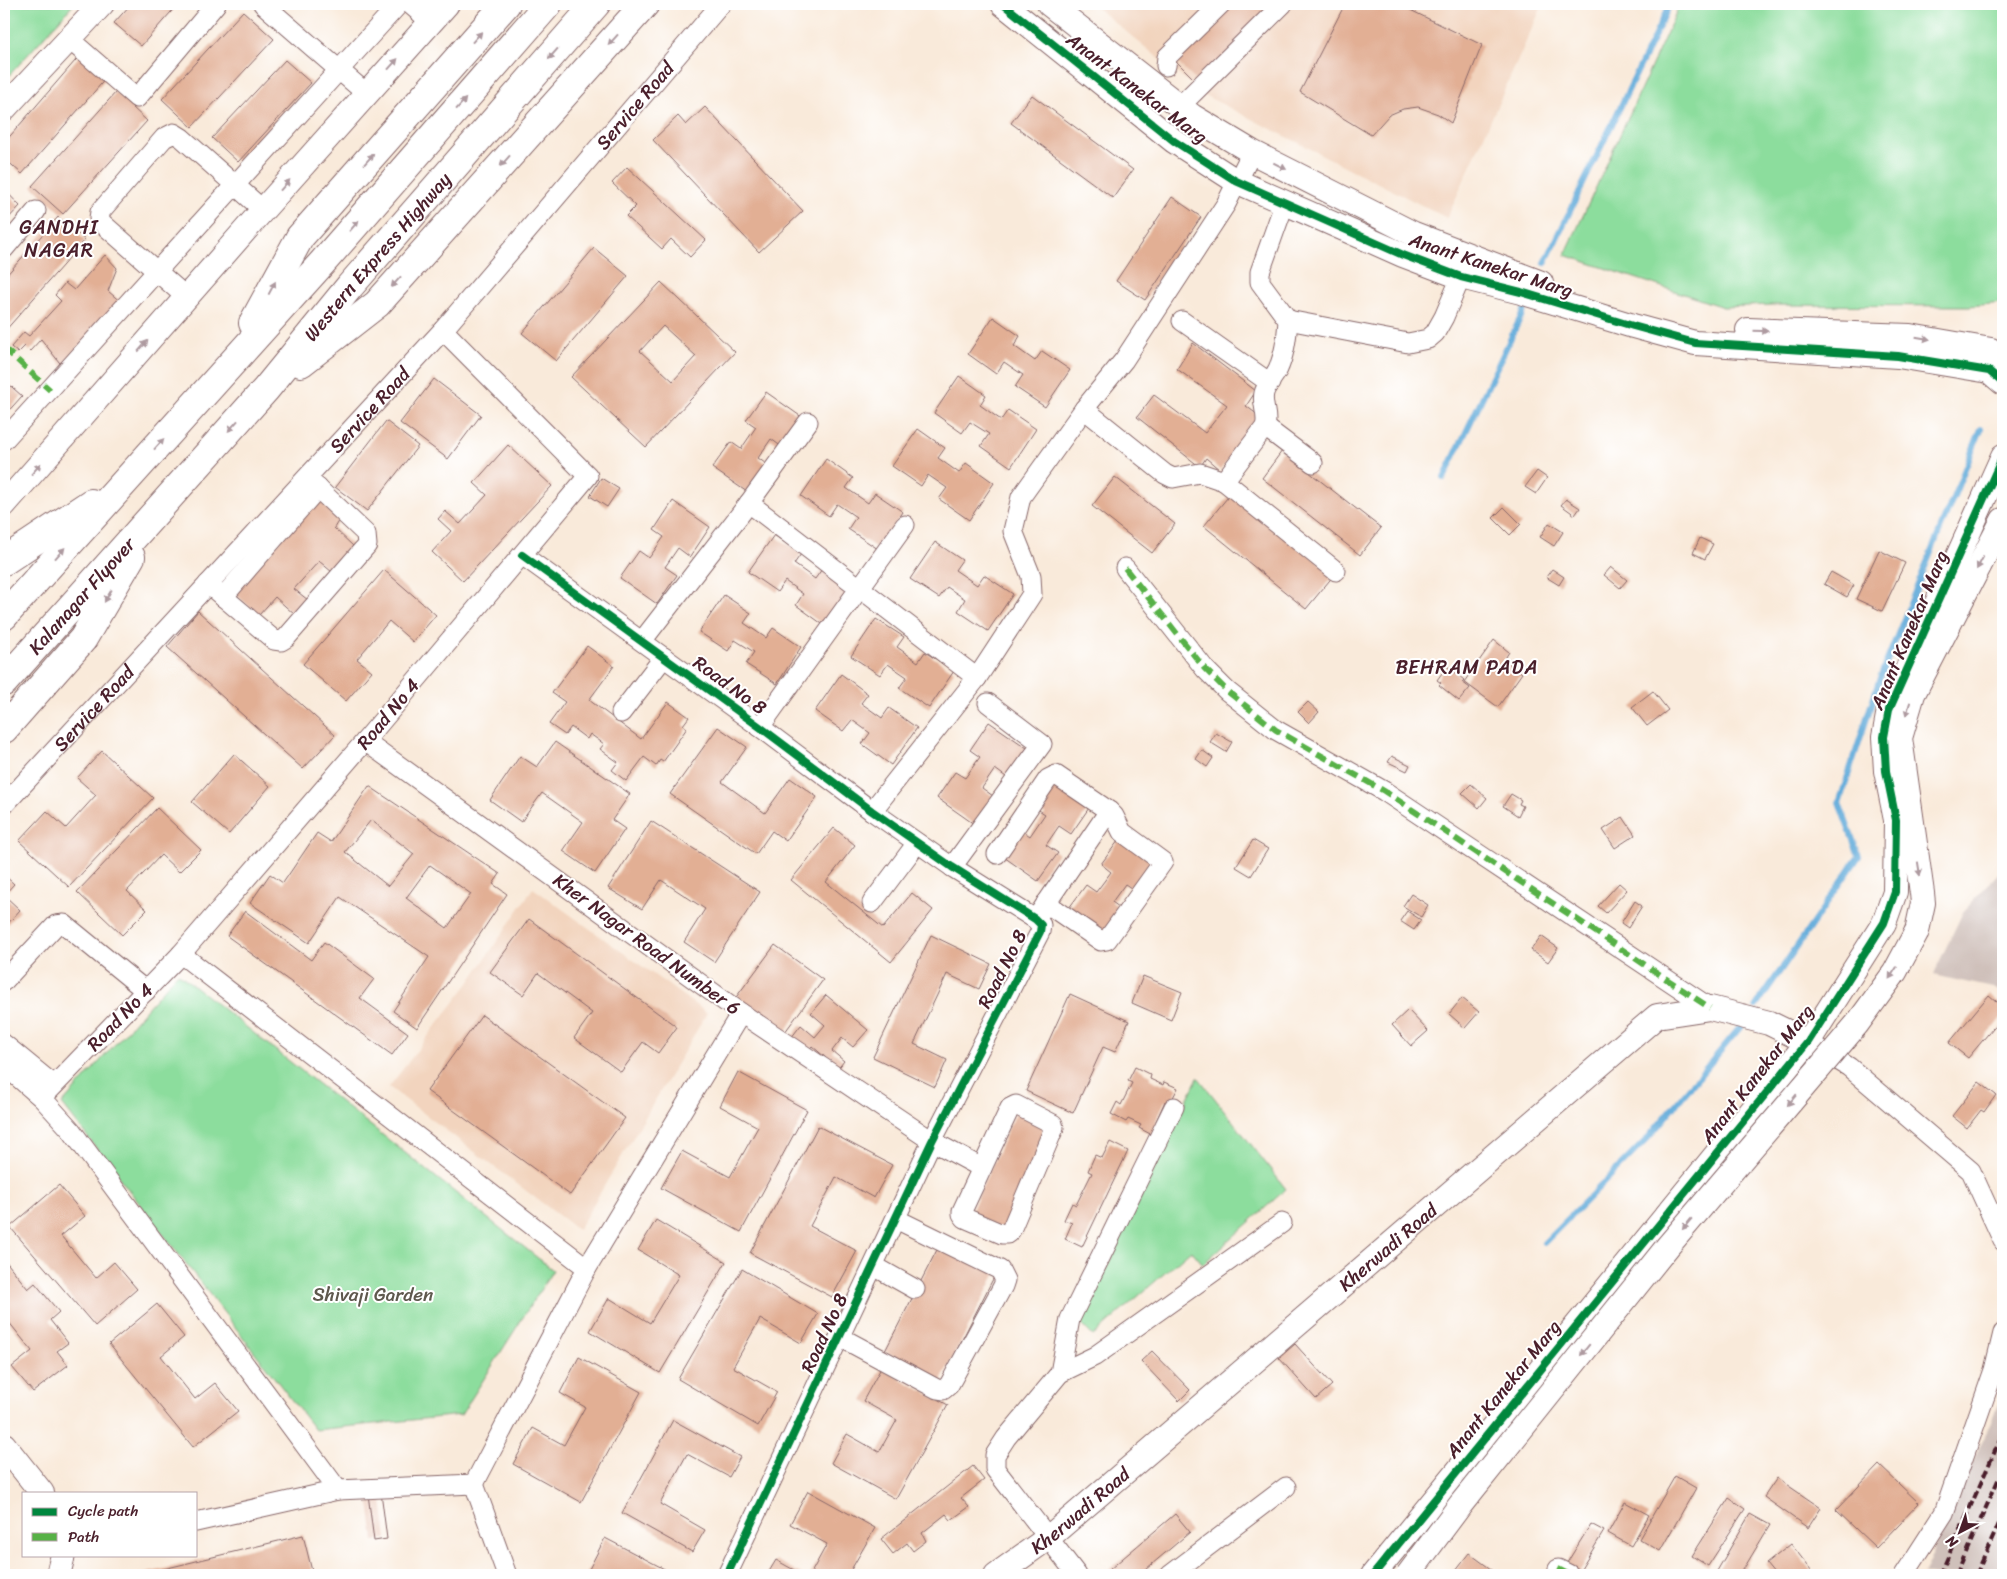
<svg xmlns="http://www.w3.org/2000/svg" width="2007" height="1579" viewBox="0 0 2007 1579" font-family="Sriracha,sans-serif">
  <rect width="100%" height="100%" fill="#fff"/>
  <filter id="ink" filterUnits="userSpaceOnUse"><feTurbulence type="fractalNoise" baseFrequency=".02" numOctaves="2"/><feDisplacementMap in="SourceGraphic" scale="10" xChannelSelector="R" yChannelSelector="G"/><feConvolveMatrix kernelMatrix="1 2 1 2 8 2 1 2 1" color-interpolation-filters="sRGB"/></filter>
  <filter id="wash" filterUnits="userSpaceOnUse"><feTurbulence type="fractalNoise" baseFrequency=".0096" numOctaves="4" result="noise"/><feDisplacementMap in="SourceGraphic" scale="20" xChannelSelector="R" yChannelSelector="G"/><feGaussianBlur stdDeviation="1.12" result="paint"/><feColorMatrix in="noise" values="0 0 0 0 0 0 0 0 0 0 0 0 0 0 0 0 0 1.4 0 .05"/><feComposite in="paint" operator="in"/></filter>
  <g filter="url(#wash)">
    <rect width="100%" height="100%" fill="#f9eada"/>
    <path fill="#f2d4be" d="M1092 4H1543L1447 218 1204 95Z
      M533 888 707 1013 578 1230 389 1087 469 983Z"/>
    <path fill="#cfc0ba" d="M2003 868V993L1993 988 1933 975 1963 912Z
      M2003 1394V1575H1923Z"/>
    <path fill="#8cdd9d" stroke="#6b7e64" d="M4 4H74L4 81Z
      M1680 4H2003V303L1969 306 1771 305 1723 307 1565 255Z
      M178 973 553 1270 461 1415 315 1430 62 1104Z
      M1198 1077 1286 1189 1203 1264 1191 1250 1093 1336 1080 1323Z"/>
    <g fill="none" stroke-linecap="round" stroke-linejoin="round">
      <path stroke="#63acda" stroke-width="6" d="M1545 263 1670 4
        M1444 478 1527 304
        M1756 1006 1859 856 1839 803 1880 678 1981 429
        M1544 1243 1647 1139 1742 1025"/>
    </g>
    <g id="blocks">
      <path fill="#e2af94" fill-rule="evenodd" d="M131 4H178L141 46 114 23Z
        M1229 4H1278L1198 83 1174 59Z
        M1345 4H1398L1482 45 1451 123 1438 114 1418 107 1403 109 1389 115 1371 135 1300 92Z
        M243 11 274 39 192 127 162 99Z
        M82 53 108 76 22 174 4 158V143Z
        M285 60 311 83 238 162 212 138Z
        M116 92 147 121 63 214 32 186Z
        M1032 95 1133 170 1113 198 1011 123Z
        M705 107 803 211 759 252 653 140 678 116 686 125Z
        M627 167 706 240 690 257 671 239 662 249 626 216 636 206 612 183Z
        M4 189 20 206 4 223Z
        M1172 197 1201 217 1145 300 1116 281Z
        M58 217 85 240 4 332V278Z
        M594 248 628 276 556 361 522 333Z
        M105 255 117 268 108 291 122 303 63 367 41 339 30 351 25 346 18 353 11 347 24 332 29 336 61 301 55 295 65 283 74 290Z
        M661 282 735 352 646 447 571 377ZM663 326 696 356 673 381 640 351Z
        M993 317 1020 336 1014 346 1035 361 1042 351 1070 370 1045 407 1015 387 1023 375 1004 362 996 374 968 354Z
        M1193 343 1256 391 1246 406 1262 418 1220 470 1206 458 1200 467 1137 417 1154 395 1205 433 1227 405 1177 369Z
        M959 376 986 395 980 405 1001 420 1008 410 1036 429 1011 467 981 446 989 434 970 422 962 433 934 413Z
        M434 379 481 415 448 459 400 423Z
        M4 380 22 396 4 416Z
        M766 392 803 418 782 447 771 439 758 458 769 466 750 494 712 468 731 442 741 449 756 427 746 420Z
        M386 421 418 446 367 511 335 487Z
        M918 429 945 448 938 458 959 473 966 463 994 483 969 520 939 499 947 488 928 475 921 486 892 466Z
        M508 445 552 486 463 581 432 552 451 531 438 519 445 511 460 524 487 495 474 483Z
        M1282 451 1381 528 1360 555 1262 478Z
        M826 459 853 478 846 488 868 503 875 493 903 512 878 549 848 529 856 517 837 504 829 516 801 496Z
        M1537 471 1547 478 1536 494 1525 487Z
        M1115 477 1175 524 1152 553 1092 506Z
        M601 478 619 489 607 507 590 496Z
        M1232 492 1334 575 1306 609 1204 526Z
        M320 499 340 518 334 528 354 547 332 572 319 561 294 589 308 600 295 615 275 597 259 615 232 591Z
        M1566 499 1580 508 1575 515 1561 505Z
        M673 501 710 527 690 557 678 548 665 567 677 575 657 604 620 578 639 551 649 558 664 537 654 530Z
        M1504 507 1521 524 1510 535 1493 518Z
        M1549 523 1563 532 1554 546 1540 537Z
        M774 535 801 554 794 564 815 579 822 569 851 589 825 626 796 605 803 594 785 581 777 592 748 572Z
        M1700 538 1713 544 1705 559 1693 553Z
        M935 542 962 560 955 570 977 585 984 575 1013 594 988 631 958 611 965 599 947 587 939 598 910 579Z
        M1879 550 1905 563 1882 611 1856 599Z
        M1611 567 1627 580 1620 588 1604 575Z
        M1552 569 1564 577 1559 585 1546 577Z
        M384 570 436 615 413 642 389 621 357 659 372 671 346 701 303 664Z
        M1831 572 1854 585 1847 597 1824 584Z
        M724 595 751 613 744 623 766 638 773 628 801 647 777 684 746 664 754 652 735 640 728 651 699 632Z
        M198 611 335 735 303 769 167 647Z
        M876 619 904 637 897 647 918 662 925 652 954 671 929 708 899 688 907 677 888 664 880 675 851 656Z
        M1494 640 1509 652 1504 660 1522 673 1498 707 1464 682Z
        M587 646 614 666 589 700 641 739 668 702 689 717 683 725 687 728 663 762 660 760 656 766 644 757 626 781 612 770 618 762 600 749 604 744 590 734 587 739 571 727 565 735 549 724 565 702 552 693Z
        M1447 666 1464 680 1462 682 1470 688 1459 701 1439 685 1441 683 1437 680Z
        M841 674 868 694 861 703 882 718 889 708 917 728 891 765 862 744 870 733 852 720 843 731 815 711Z
        M1653 691 1668 710 1647 726 1632 707Z
        M1308 702 1319 712 1309 723 1298 712Z
        M989 722 1027 748 1006 777 995 769 982 788 993 796 974 824 937 798 955 772 965 778 980 757 970 750Z
        M718 727 747 747 722 782 765 813 790 778 817 797 786 841 772 831 756 854 670 794Z
        M1216 733 1232 742 1226 752 1210 742Z
        M555 742 630 794 612 820 625 829 595 873 563 851 583 822 542 793 521 822 490 800 520 756 537 767Z
        M1202 750 1213 758 1207 767 1196 759Z
        M102 751 153 798 69 887 19 841 47 811 66 828 96 795 77 778Z
        M234 754 270 786 229 834 192 802Z
        M1392 756 1410 765 1407 771 1388 762Z
        M1054 779 1091 805 1071 834 1059 826 1046 845 1058 853 1038 881 1001 855 1020 829 1030 836 1045 814 1034 807Z
        M1471 784 1487 798 1479 808 1462 793Z
        M369 786 500 874 493 884 507 894 417 1028 393 1011 429 957 340 897 309 943 250 903 270 874 283 883 317 833 331 842ZM371 820 414 854 388 886 345 852ZM430 865 471 894 447 928 406 898Z
        M1511 794 1521 800 1519 804 1523 806 1518 816 1503 806Z
        M157 808 201 850 179 872 161 855 127 891 147 910 122 935 77 892Z
        M1623 817 1635 835 1615 848 1603 830Z
        M651 821 760 892 714 962 684 942 705 909 661 880 642 909 608 888Z
        M834 828 855 845 826 882 883 928 912 893 933 910 891 962 791 880Z
        M1121 837 1158 863 1137 892 1125 884 1112 902 1123 910 1103 938 1066 912 1086 885 1096 892 1111 872 1101 864Z
        M1253 840 1268 849 1251 876 1236 867Z
        M4 875 14 884 4 895 20 910 4 928Z
        M1619 883 1627 890 1606 913 1598 906Z
        M1411 894 1428 905 1421 917 1403 906Z
        M1635 901 1642 906 1628 928 1621 923Z
        M245 911 311 960 324 942 374 979 360 998 408 1033 392 1055 227 936Z
        M1407 911 1421 920 1414 930 1400 921Z
        M529 919 677 1027 658 1053 643 1042 621 1072 574 1038 592 1013 538 973 523 995 490 972Z
        M931 935 991 964 979 989 947 974 914 1044 947 1060 935 1087 873 1057Z
        M1541 936 1558 948 1548 962 1531 950Z
        M775 945 823 980 782 1036 734 1000Z
        M1143 976 1182 992 1171 1020 1132 1003Z
        M1070 994 1129 1021 1115 1052 1103 1047 1073 1113 1026 1091Z
        M826 995 868 1030 853 1047 842 1038 832 1051 844 1061 834 1074 821 1063 826 1058 812 1046 807 1052 791 1038 801 1025 815 1037 825 1025 811 1013Z
        M1989 995 2003 1007V1016L1968 1058 1949 1043Z
        M1462 998 1479 1012 1465 1028 1449 1014Z
        M1408 1010 1428 1031 1411 1046 1392 1025Z
        M482 1015 625 1118 570 1195 427 1091Z
        M1135 1067 1151 1075 1150 1079 1163 1085 1164 1082 1178 1088 1170 1103 1165 1101 1156 1121 1160 1123 1154 1136 1139 1128 1141 1125 1128 1119 1126 1122 1111 1114 1117 1102 1121 1105 1132 1083 1128 1081Z
        M738 1072 807 1110 741 1232 661 1188 682 1151 730 1177 758 1127 720 1106Z
        M1979 1082 1996 1095 1984 1112 1981 1110 1967 1128 1952 1116Z
        M1017 1110 1051 1126 1004 1230 970 1214Z
        M818 1126 892 1165 874 1198 836 1177 810 1226 857 1251 832 1297 750 1253Z
        M1110 1142 1128 1151 1082 1247 1065 1239 1072 1223 1064 1220 1072 1203 1076 1205 1092 1173 1088 1171 1095 1155 1102 1158Z
        M59 1185 85 1216 61 1236 96 1278 114 1262 137 1289 95 1326 10 1227Z
        M656 1220 726 1262 660 1373 590 1331 609 1298 650 1323 679 1275 638 1250Z
        M940 1244 996 1273 941 1381 885 1351Z
        M4 1259 28 1289 35 1283 59 1312 50 1320 68 1343 57 1351 68 1365 33 1392 12 1367 32 1351 4 1316Z
        M742 1269 818 1314 801 1343 760 1319 733 1367 777 1392 758 1426 678 1379Z
        M157 1304 184 1337 161 1356 195 1399 215 1383 238 1411 193 1447 109 1344Z
        M1295 1344 1332 1385 1316 1399 1279 1358Z
        M1152 1351 1190 1390 1179 1401 1141 1361Z
        M579 1357 641 1392 581 1502 513 1464 533 1428 564 1445 585 1407 560 1393Z
        M881 1368 948 1405 896 1499 831 1463 847 1434 879 1452 897 1420 863 1401Z
        M673 1420 740 1457 729 1477 687 1454 660 1504 705 1530 692 1552 622 1513Z
        M1879 1465 1919 1503 1876 1548 1836 1510Z
        M973 1466 984 1480 961 1498 969 1507 951 1520 946 1514 922 1533 926 1541 913 1551 907 1543 893 1554 881 1539Z
        M1675 1476 1696 1488 1660 1551 1639 1539Z
        M1777 1478 1821 1508 1808 1528 1764 1497Z
        M808 1491 875 1528 848 1575H810L827 1544 790 1524Z
        M381 1492 387 1539 374 1541 368 1494Z
        M1729 1498 1745 1509 1708 1566 1692 1556Z
        M1625 1502 1649 1515 1631 1546 1608 1533Z
        M1175 1514 1190 1532 1139 1575H1103Z
        M1750 1514 1770 1525 1740 1575H1724L1717 1571Z
        M1591 1524 1604 1531 1578 1574 1565 1566Z
        M303 1535 313 1575H139Z
        M605 1538 672 1573 671 1575H586Z
        M1791 1544 1815 1575H1775L1766 1564Z
        M1469 1553 1499 1575H1452Z
        M776 1560 803 1575H767Z"/>
    </g>
  </g>
  <g filter="url(#ink)">
    <use href="#blocks" fill-opacity="0" stroke="#876668" stroke-width="1"/>
    <g fill="none" stroke-linecap="round" stroke-linejoin="round">
      <defs>
        <g id="minor">
          <path d="M263 4 339 70 399 4"/>
          <path d="M410 4 431 22"/>
          <path d="M69 39 137 98 216 4"/>
          <path d="M1166 66 1167 57 1221 4"/>
          <path d="M1180 106 1283 4"/>
          <path d="M4 249 36 211"/>
          <path d="M186 297 103 224 99 218 100 212 164 138 174 133 182 138 263 210"/>
          <path d="M1288 320 1408 343 1428 339 1435 333 1444 317 1466 265"/>
          <path d="M1182 321 1270 383"/>
          <path d="M1084 409 1165 474 1173 478 1200 473 1224 481 1265 427C1269 415 1261 405 1264 393 1266 385 1274 377 1278 369 1285 354 1287 336 1288 320L1260 282V272L1285 202"/>
          <path d="M1265 427 1313 463"/>
          <path d="M4 440 339 70 367 94"/>
          <path d="M1224 481 1336 571"/>
          <path d="M749 503 977 678"/>
          <path d="M522 555 760 727 872 811 952 867 1035 919 1041 925 1040 932 932 1141 727 1575"/>
          <path d="M1125 568 1205 669 1227 691 1276 730 1384 791 1710 1008"/>
          <path d="M208 584 274 640 281 641 286 638 367 545 366 534 307 478"/>
          <path d="M223 597 318 488"/>
          <path d="M642 641 749 503 808 422"/>
          <path d="M621 713 664 657"/>
          <path d="M760 727 905 525"/>
          <path d="M365 741 741 1013 932 1141 982 1168"/>
          <path id="s1" d="M4 805 443 330 721 4"/>
          <path d="M872 811 977 678 1032 594 1031 576 1013 531 1021 497 1084 409 1124 360 1226 204 1252 152"/>
          <path d="M997 854 1048 779 1056 775 1109 811 1114 816 1122 832 1163 862 1107 940 1101 941 1046 903"/>
          <path d="M952 867 1042 744 988 703"/>
          <path d="M872 903 917 843"/>
          <path d="M1039 914 1109 811"/>
          <path d="M181 954 587 1268"/>
          <path d="M4 981 56 925 64 924 146 991"/>
          <path d="M1808 1042 1849 1067 1971 1171 2003 1241"/>
          <path d="M4 1044 54 1085"/>
          <path d="M4 1065 42 1098 71 1130 338 1490"/>
          <path d="M42 1098 181 954 365 741 588 476 443 330"/>
          <path d="M1016 1105 1053 1124 1054 1128 1011 1230 1007 1234H1002L965 1218 962 1214V1211L1010 1108Z"/>
          <path d="M874 1266 915 1289"/>
          <path d="M840 1337 937 1389 943 1390 949 1385 1003 1286 1005 1280 1000 1270 896 1219"/>
          <path d="M1060 1373 1070 1319 1174 1107"/>
          <path d="M474 1484 507 1575"/>
          <path d="M196 1522 338 1490 474 1484 587 1268 741 1013"/>
          <path d="M1558 1569 1570 1575"/>
          <path d="M1077 1575 995 1469V1455L1006 1438 1060 1373 1095 1356 1282 1223"/>
          <path d="M1170 1575 1286 1487"/>
          <path d="M1904 1575 1944 1513 1994 1370 2003 1333"/>
        </g>
        <g id="tertiary">
          <path d="M1003 4 1174 141 1236 181 1403 255 1461 277 1521 292 1633 326 1695 343 1898 356 1989 371 2003 383"/>
          <path d="M1049 4 1192 116 1252 152 1414 234 1541 283"/>
          <path d="M4 109 102 4"/>
          <path d="M1748 330 1910 336 1991 350 2003 357"/>
          <path d="M4 505 263 210 447 4"/>
          <path d="M1917 931 1923 903 1922 893 1900 738 1913 694 2003 520"/>
          <path d="M4 1445 42 1493"/>
          <path d="M58 1575 63 1555"/>
          <path id="s2" d="M996 1575 1048 1538 1657 1016 1710 1008 1769 1023 1808 1042"/>
          <path d="M1373 1575 1808 1042 1884 923 1895 892 1896 820 1886 771 1884 737 1889 710 2003 456"/>
        </g>
        <g id="motorway">
          <path d="M253 323 300 237 506 4"/>
          <path d="M301 363 377 304 645 4"/>
          <path d="M4 561 91 503"/>
          <path d="M4 616 322 263 548 4"/>
          <path id="s3" d="M4 682 266 389 350 286 596 4"/>
          <path d="M4 729 83 639 131 557"/>
        </g>
      </defs>
      <use href="#minor" stroke="#876668" stroke-width="21"/>
      <use href="#tertiary" stroke="#876668" stroke-width="26"/>
      <use href="#motorway" stroke="#876668" stroke-width="30"/>
      <use href="#minor" stroke="#fff" stroke-width="19"/>
      <use href="#tertiary" stroke="#fff" stroke-width="24"/>
      <use href="#motorway" stroke="#fff" stroke-width="28"/>
      <path stroke="#4a1f2b" stroke-width="4" stroke-dasharray="8 4" stroke-linecap="butt" d="M1940 1575 2003 1433
        M1956 1575 2003 1469
        M1976 1575 2003 1515
        M1995 1575 2003 1559"/>
      <defs>
        <path id="tertiary-bridge" d="M1408 1575 1461 1504 1668 1246 1857 1024 1895 972 1917 931"/>
      </defs>
      <use href="#tertiary-bridge" stroke="#876668" stroke-width="26" stroke-linecap="butt"/>
      <use href="#tertiary-bridge" stroke="#fff" stroke-width="24"/>
      <path stroke="#57b146" stroke-width="6" stroke-dasharray="12 6" stroke-linecap="butt" d="M4 348 50 390
        M1125 568 1205 669 1227 691 1276 730 1384 791 1710 1008
        M1558 1569 1570 1575"/>
      <defs>
        <path id="cycleway" d="M1003 4 1174 141 1236 181 1403 255 1461 277 1521 292 1633 326 1695 343 1898 356 1989 371 2003 383
          M522 555 760 727 872 811 952 867 1035 919 1041 925 1040 932 932 1141 727 1575
          M1373 1575 1808 1042 1884 923 1895 892 1896 820 1886 771 1884 737 1889 710 2003 456"/>
      </defs>
      <use href="#cycleway" stroke="#fff" stroke-width="11"/>
      <use href="#cycleway" stroke="#00873e" stroke-width="8"/>
    </g>
    <defs><path id="oneway-solid" d="M-6-.8H1V-3.2L6.5 0L1 3.2V.8H-6Z" transform="scale(1.25)"/></defs>
    <g fill="#ae9aa0">
      <use href="#oneway-solid" transform="translate(477 37) rotate(-48)"/>
      <use href="#oneway-solid" transform="translate(613 40) rotate(132)"/>
      <use href="#oneway-solid" transform="translate(553 54) rotate(131)"/>
      <use href="#oneway-solid" transform="translate(393 64) rotate(-48)"/>
      <use href="#oneway-solid" transform="translate(461 104) rotate(-49)"/>
      <use href="#oneway-solid" transform="translate(369 159) rotate(-48)"/>
      <use href="#oneway-solid" transform="translate(505 161) rotate(132)"/>
      <use href="#oneway-solid" transform="translate(1280 166) rotate(27)"/>
      <use href="#oneway-solid" transform="translate(285 185) rotate(-48)"/>
      <use href="#oneway-solid" transform="translate(354 226) rotate(-49)"/>
      <use href="#oneway-solid" transform="translate(396 282) rotate(132)"/>
      <use href="#oneway-solid" transform="translate(272 288) rotate(-62)"/>
      <use href="#oneway-solid" transform="translate(1761 331) rotate(2)"/>
      <use href="#oneway-solid" transform="translate(1923 338) rotate(10)"/>
      <use href="#oneway-solid" transform="translate(143 346) rotate(-49)"/>
      <use href="#oneway-solid" transform="translate(233 426) rotate(132)"/>
      <use href="#oneway-solid" transform="translate(159 444) rotate(-48)"/>
      <use href="#oneway-solid" transform="translate(36 469) rotate(-49)"/>
      <use href="#oneway-solid" transform="translate(60 553) rotate(-48)"/>
      <use href="#oneway-solid" transform="translate(1980 563) rotate(118)"/>
      <use href="#oneway-solid" transform="translate(108 596) rotate(120)"/>
      <use href="#oneway-solid" transform="translate(1908 709) rotate(107)"/>
      <use href="#oneway-solid" transform="translate(1919 869) rotate(81)"/>
      <use href="#oneway-solid" transform="translate(1893 973) rotate(123)"/>
      <use href="#oneway-solid" transform="translate(1792 1100) rotate(130)"/>
      <use href="#oneway-solid" transform="translate(1687 1224) rotate(130)"/>
      <use href="#oneway-solid" transform="translate(1585 1350) rotate(129)"/>
    </g>
  </g>
  <g text-anchor="middle" dominant-baseline="central" stroke-width="4" stroke-linejoin="round" paint-order="stroke">
    <g font-size="19" fill="#4a1f2b" stroke="#fff">
      <text transform="translate(1137 88) rotate(37)">Anant Kanekar Marg</text>
      <text stroke="none"><textPath href="#s1" startOffset="942">Service Road</textPath></text>
      <text stroke="none"><textPath href="#s3" startOffset="566">Western Express Highway</textPath></text>
      <text transform="translate(1491 265) rotate(18)">Anant Kanekar Marg</text>
      <text stroke="none"><textPath href="#s1" startOffset="538">Service Road</textPath></text>
      <text stroke="none"><textPath href="#s3" startOffset="116">Kalanagar Flyover</textPath></text>
      <text transform="translate(1909 630) rotate(-67)">Anant Kanekar Marg</text>
      <text transform="translate(730 685) rotate(36)">Road No 8</text>
      <text stroke="none"><textPath href="#s1" startOffset="132">Service Road</textPath></text>
      <text transform="translate(388 714) rotate(-50)">Road No 4</text>
      <text transform="translate(647 944) rotate(36)">Kher Nagar Road Number 6</text>
      <text transform="translate(1002 969) rotate(-63)">Road No 8</text>
      <text transform="translate(120 1017) rotate(-46)">Road No 4</text>
      <text transform="translate(1757 1074) rotate(-52)">Anant Kanekar Marg</text>
      <text stroke="none"><textPath href="#s2" startOffset="511">Kherwadi Road</textPath></text>
      <text transform="translate(824 1333) rotate(-65)">Road No 8</text>
      <text transform="translate(1503 1389) rotate(-51)">Anant Kanekar Marg</text>
      <text stroke="none"><textPath href="#s2" startOffset="106">Kherwadi Road</textPath></text>
    </g>
    <g font-size="19" fill="#5e584d" stroke="#fff">
      <text x="373" y="1294">Shivaji Garden</text>
    </g>
    <g font-size="20" letter-spacing="1" fill="#4a1f2b" stroke="#fff">
      <text x="59" y="227">GANDHI<tspan x="59" dy="23">NAGAR</tspan></text>
      <text x="1467" y="667">BEHRAM PADA</text>
    </g>
  </g>
  <rect width="2007" height="1579" fill="none" stroke="#fff" stroke-width="20"/>
  <rect x="22" y="1492" width="175" height="65" fill="#ffffff" stroke="#b7a5aa"/>
  <rect x="32" y="1508" width="25" height="8" fill="#00873e" stroke="#b7a5aa"/>
  <text x="68" y="1516" font-size="15" fill="#4a1f2b">Cycle path</text>
  <rect x="32" y="1533" width="25" height="8" fill="#57b146" stroke="#b7a5aa"/>
  <text x="68" y="1542" font-size="15" fill="#4a1f2b">Path</text>
  <g transform="translate(1960 1532) rotate(221)" stroke="#ffffff" stroke-width="4" paint-order="stroke">
  <path d="M0-4L9 19L0 12L-9 19Z" fill="#4a1f2b"/>
  <text y="-8" font-size="14" font-weight="bold" text-anchor="middle" fill="#4a1f2b">N</text>
  </g>
</svg>
